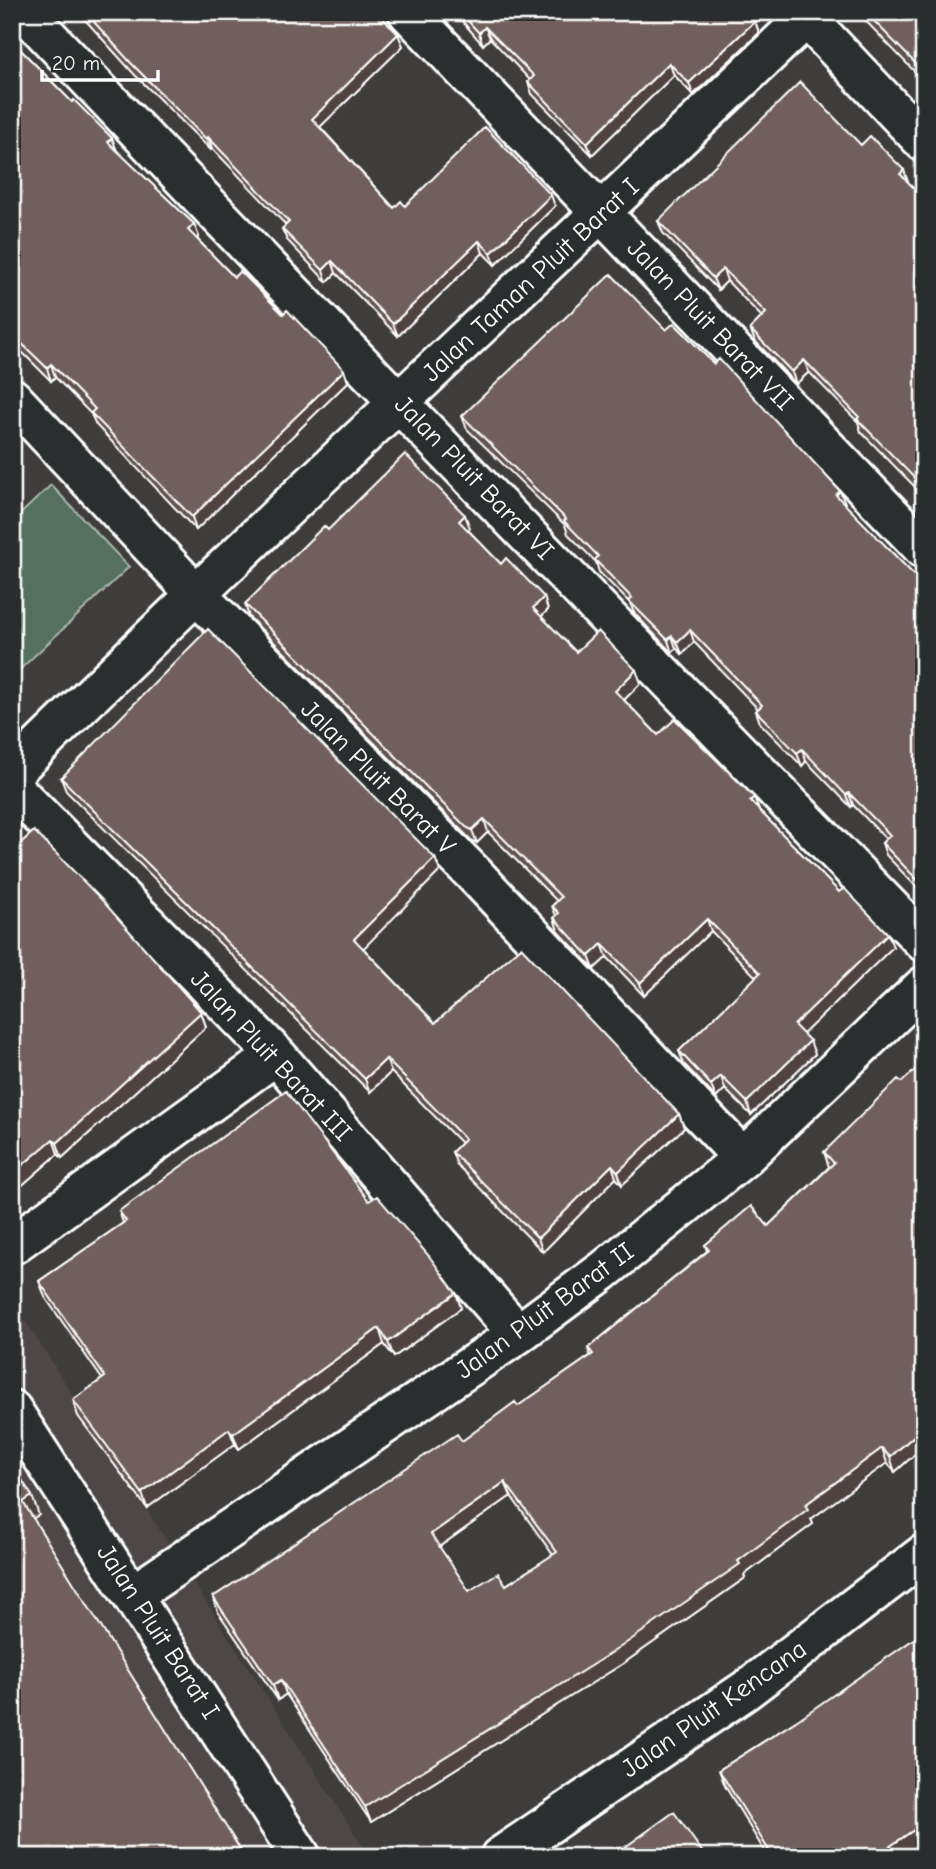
<svg xmlns="http://www.w3.org/2000/svg" width="936" height="1869" viewBox="0 0 936 1869" font-family="'Comic Neue',sans-serif">
  <rect width="100%" height="100%" fill="#3f3c3c"/>
  <filter id="ink" filterUnits="userSpaceOnUse"><feTurbulence type="fractalNoise" baseFrequency=".0143" numOctaves="2"/><feDisplacementMap in="SourceGraphic" scale="14" xChannelSelector="R" yChannelSelector="G"/><feConvolveMatrix kernelMatrix="1 2 1 2 8 2 1 2 1" color-interpolation-filters="sRGB"/></filter>
  <g filter="url(#ink)">
    <path fill="#4e4646" d="M12 1300 370 1857H12Z"/>
    <path fill="#54705f" stroke="#aab8af" stroke-width="2" d="M51 485 129 567 12 677V522Z"/>
    <g fill="none" stroke-linecap="round" stroke-linejoin="round">
      <defs>
        <path id="street" d="M25 12C321 326 623 633 924 942
          M408 12 924 549
          M801 12 924 142
          M12 398 195 593 474 874 743 1158
          M12 773C272 517 542 270 806 18
          M12 787 276 1055 518 1334
          M12 1245 276 1055
          M12 1410 301 1857
          M134 1594 518 1334 603 1271 743 1158 924 986"/>
        <path id="secondary" d="M500 1857 746 1690 924 1554"/>
      </defs>
      <use href="#street" stroke="#fff" stroke-width="44"/>
      <use href="#secondary" stroke="#fff" stroke-width="44"/>
      <use href="#street" stroke="#2a2d2e" stroke-width="38"/>
      <use href="#secondary" stroke="#2a2d2e" stroke-width="38"/>
    </g>
    <path fill="#615150" stroke="#fff" stroke-width="2" fill-rule="evenodd" d="M78 12H377L403 46 320 127 394 208 405 206H555L495 265 483 253 398 336 336 273 327 282 287 240 282 229 286 225 213 149 211 150 135 75Z
      M454 12H746L755 21 759 33 693 95 674 75 592 155 532 94 528 82 530 80 490 38 483 45Z
      M857 12H924V88L917 74Z
      M12 41 72 102 112 138 116 150 194 224 199 237 197 239 234 277 348 382 196 530 96 425 91 414 55 377 51 381 12 342Z
      M861 145 908 182 924 198V496L861 432 858 422 809 372 796 384 755 341 750 329 762 317 727 281 718 290 663 233 658 221Z
      M666 330 845 503 844 504 914 575 924 565V895L886 855 882 843 886 839 853 805 851 807 806 761 802 766 760 723 756 711 758 709 694 642 682 654 676 648 672 653 634 613 630 603 599 572 596 562 568 534 565 525 467 429 462 416Z
      M470 528 468 530 501 564 544 597 548 610 541 617 576 652 641 683 624 700 658 735 759 810 893 947 803 1034 815 1054 751 1115 725 1089 716 1098 684 1064 679 1051 756 977 711 931 644 996 607 957 594 969 558 931 554 918 556 916 552 906 557 901 488 832 477 843 471 840 249 617 245 604 328 530Z
      M61 778 435 858 440 871 363 948 435 1023 679 1114 684 1128 622 1185 616 1178 543 1252 457 1165 452 1152 461 1143 391 1072 370 1092 66 791Z
      M12 851 201 1012 206 1027 62 1158 58 1154 12 1194Z
      M924 1062V1446L895 1472 887 1463 811 1519 813 1524 744 1575 745 1578 624 1663 371 1822 286 1694 278 1700 218 1612 213 1597 518 1406 590 1356 588 1348 707 1251 705 1245 768 1226 829 1167 824 1152ZM511 1496 553 1555 506 1585 469 1591 439 1547Z
      M369 1201 456 1293 461 1308 394 1357 384 1344 239 1449 235 1444 147 1508 78 1416 73 1400 102 1379 45 1297 39 1281 123 1223 119 1211Z
      M796 1721 924 1843 903 1857H768L725 1786 719 1770Z"/>
    <path fill="#4f4241" stroke="#fff" stroke-width="2" d="M755 21 759 33 693 95 689 83Z
      M485 27 490 38 483 45 479 33Z
      M398 34 403 46 316 131 312 119Z
      M669 63 674 75 592 155 587 143Z
      M208 137 213 149 211 150 206 139Z
      M112 138 117 151 108 142Z
      M904 170 908 182 900 174Z
      M551 195 555 206 495 265 491 253Z
      M194 224 199 237 193 243 188 230Z
      M479 241 483 253 398 336 393 324Z
      M332 261 336 273 327 282 323 270Z
      M723 269 727 281 718 290 713 278Z
      M804 360 809 372 796 384 792 372Z
      M51 364 55 377 51 381 47 368Z
      M344 370 348 382 196 530 192 517Z
      M840 491 845 503 840 507 836 495Z
      M465 515 470 528 464 534 459 521Z
      M544 597 548 610 537 621 533 608Z
      M690 630 694 642 682 654 677 642Z
      M672 636 676 648 672 653 668 640Z
      M636 670 641 683 620 704 615 691Z
      M802 749 806 761 802 766 797 753Z
      M849 793 853 805 851 807 846 795Z
      M754 797 759 810 750 801Z
      M484 819 488 832 477 843 472 830Z
      M435 858 440 871 359 953 354 939Z
      M707 919 711 931 644 996 640 983Z
      M888 934 893 947 799 1038 794 1025Z
      M602 944 607 957 594 969 589 956Z
      M201 1012 206 1027 62 1158 57 1143Z
      M810 1041 815 1054 751 1115 747 1102Z
      M386 1059 391 1072 370 1092 365 1079Z
      M721 1076 725 1089 716 1098 711 1085Z
      M679 1114 684 1128 622 1185 618 1172Z
      M53 1139 58 1154 12 1194V1174Z
      M612 1165 616 1178 543 1252 538 1238Z
      M456 1293 461 1308 394 1357 388 1342Z
      M379 1328 384 1344 239 1449 233 1434Z
      M924 1427V1446L895 1472 890 1457Z
      M229 1429 235 1444 147 1508 142 1493Z
      M882 1448 887 1463 811 1519 813 1524 744 1575 745 1578 624 1663 371 1822 365 1807 738 1561 805 1505Z
      M505 1482 511 1496 436 1549 431 1534Z
      M32 1496 39 1515 30 1520 23 1502Z
      M281 1680 286 1694 278 1700 273 1685Z
      M924 1823V1843L903 1857H874Z"/>
    <path fill="#715e5d" stroke="#fff" stroke-width="2" fill-rule="evenodd" d="M85 12H377L398 34 312 119 394 208 401 201 405 206 485 127 551 195 491 253 479 241 393 324 332 261 323 270 282 229 289 222 208 137 206 139 131 63Z
      M460 12H746L755 21 689 83 669 63 587 143 528 82 534 76 485 27 479 33Z
      M865 12H924V80L917 73 921 69Z
      M12 41 72 102 74 100 112 138 108 142 194 224 188 230 234 277 240 271 283 314 287 310 344 370 192 517 91 413 95 409 51 364 47 368 12 334Z
      M800 82 861 145 870 136 904 170 900 174 924 198V488L857 419 859 417 804 360 792 372 750 329 766 313 723 269 713 278 658 221Z
      M611 274 666 330 674 323 714 364 719 359 840 491 836 495 914 575 924 565V887L882 843 890 835 849 793 846 795 802 749 797 753 756 711 762 705 690 630 677 642 672 636 668 640 629 601 632 598 595 560 598 556 564 521 566 519 462 416Z
      M405 454 465 515 459 521 501 564 506 558 544 597 533 608 576 652 598 631 636 670 615 691 658 735 675 719 754 797 750 801 839 892 844 888 888 934 794 1025 810 1041 747 1102 721 1076 711 1085 679 1051 760 973 707 919 640 983 602 944 589 956 554 918 559 913 552 906 561 897 484 819 472 830 466 827 245 604 324 526 328 530Z
      M208 629 435 858 354 939 435 1023 521 947 679 1114 618 1172 612 1165 538 1238 452 1152 465 1139 386 1059 365 1079 61 778Z
      M34 831 101 899 201 1012 57 1143 53 1139 12 1174V851Z
      M924 1062V1427L890 1457 882 1448 805 1505 808 1509 738 1561 740 1564 619 1648 365 1807 281 1680 273 1685 213 1597 457 1434 462 1441 515 1402 518 1406 593 1354 588 1348 709 1250 705 1245 751 1206 768 1226 834 1163 824 1152 898 1079 902 1082ZM505 1482 557 1552 506 1585 498 1573 469 1591 431 1534Z
      M286 1091 369 1201 377 1196 429 1256 456 1293 388 1342 379 1328 233 1434 229 1429 142 1493 73 1400 105 1377 39 1281 126 1221 119 1211Z
      M12 1464 32 1496 23 1502 245 1857H12Z
      M924 1632V1823L874 1857H773L719 1770 796 1721Z
      M674 1812 706 1857H620L617 1853Z"/>
  </g>
  <g text-anchor="middle" dominant-baseline="central" stroke-width="6" stroke-linejoin="round" paint-order="stroke">
    <g font-size="26" fill="#fff" stroke="#2a2d2e">
      <text transform="translate(531 280) rotate(-43)">Jalan Taman Pluit Barat I</text>
      <text transform="translate(710 325) rotate(46)">Jalan Pluit Barat VII</text>
      <text transform="translate(474 478) rotate(46)">Jalan Pluit Barat VI</text>
      <text transform="translate(378 778) rotate(45)">Jalan Pluit Barat V</text>
      <text transform="translate(271 1056) rotate(47)">Jalan Pluit Barat III</text>
      <text transform="translate(545 1311) rotate(-36)">Jalan Pluit Barat II</text>
      <text transform="translate(158 1632) rotate(57)">Jalan Pluit Barat I</text>
      <text transform="translate(714 1709) rotate(-35)">Jalan Pluit Kencana</text>
    </g>
  </g>
  <rect width="936" height="1869" fill="none" stroke="#2a2d2e" stroke-width="42"/>
  <rect x="21" y="21" width="894" height="1827" fill="none" stroke="#fff" stroke-width="2.5" filter="url(#ink)"/>
  <path d="M42 70v10h116v-10" fill="none" stroke="#ffffff" stroke-width="3.5"/>
  <text x="52" y="70" font-size="21" fill="#ffffff" stroke="#2a2d2e" stroke-width="5" paint-order="stroke">20 m</text>
</svg>
